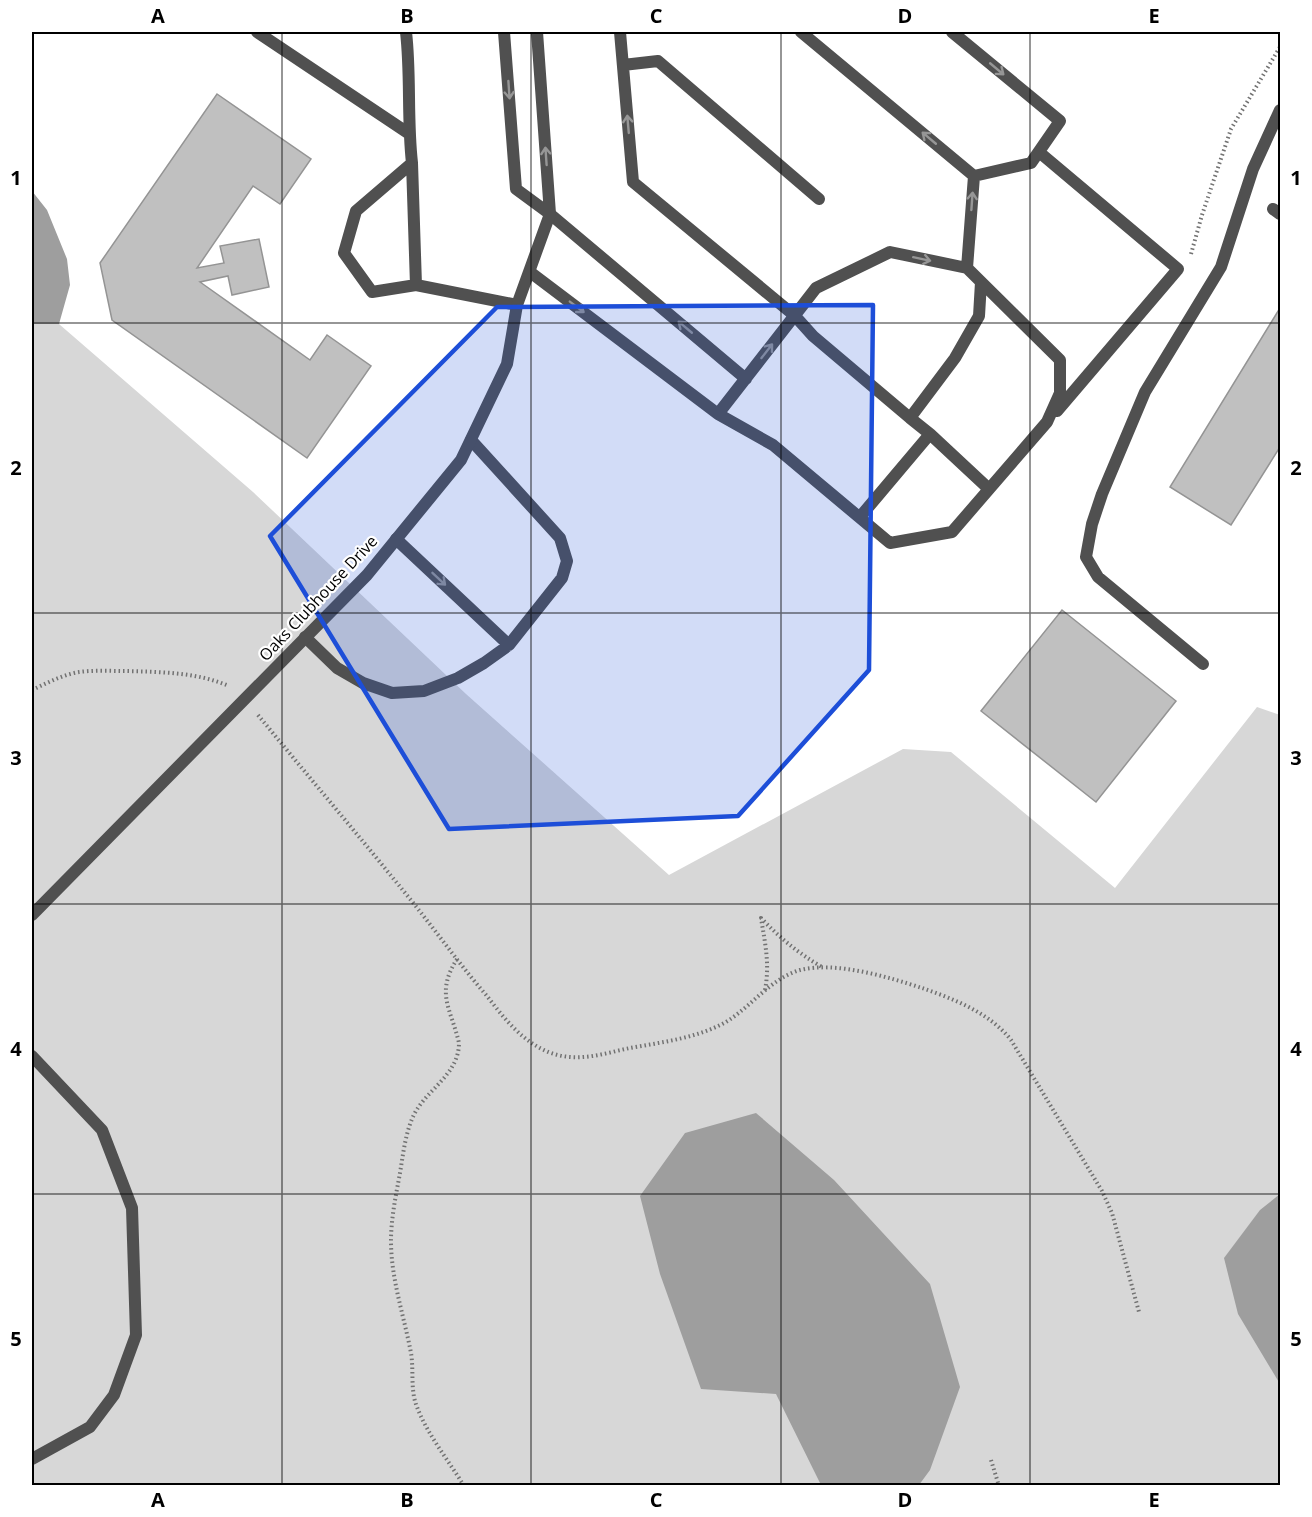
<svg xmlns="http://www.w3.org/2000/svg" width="1312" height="1517" viewBox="0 0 1312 1517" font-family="'Open Sans',sans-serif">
  <rect width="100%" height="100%" fill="#fff"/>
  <path fill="#d7d7d7" d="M32 324H59L253 492 466 694 669 875 903 749 951 752 1115 888 1257 707 1280 715V1485L32 1486Z"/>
  <path fill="#9e9e9e" d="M32 191 47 210 67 259 70 285 59 324H32Z
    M756 1113 834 1180 930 1284 960 1387 930 1470 919 1485H821L776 1394 701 1389 660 1274 640 1196 685 1133Z
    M1280 1194V1384L1238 1314 1224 1258 1260 1210Z"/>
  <path fill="#c0c0c0" stroke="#949494" stroke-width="1.5" d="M217 94 311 159 280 204 253 186 197 268 224 263 220 246 259 239 269 287 232 295 228 276 200 282 310 360 327 335 371 366 307 458 112 320 100 263Z
    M1280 308V447L1231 525 1170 487Z
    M1062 610 1176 701 1096 802 981 711Z"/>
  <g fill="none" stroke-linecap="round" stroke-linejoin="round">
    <path stroke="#727272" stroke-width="4" stroke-dasharray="1.5 3" stroke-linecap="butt" d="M1191 254 1202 215 1231 129 1280 47
      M32 690C47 683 62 675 79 672 94 670 110 671 125 671 161 672 196 672 229 686
      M258 715C308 776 360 837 410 899 436 931 460 965 487 996 503 1017 521 1040 546 1051 557 1056 570 1058 583 1057 599 1056 615 1051 630 1048 663 1042 697 1038 726 1022 752 1006 770 979 800 970 836 961 888 977 922 988 954 999 990 1013 1011 1040L1102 1191 1112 1213 1139 1312
      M457 959C435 994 451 1008 459 1043 459 1076 423 1091 412 1119 405 1136 403 1155 400 1173 396 1195 391 1218 391 1241 391 1279 404 1316 411 1353 414 1371 410 1390 417 1407 427 1434 449 1461 464 1486
      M765 990C770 964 765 943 761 918 780 938 798 953 822 967
      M991 1460 999 1486"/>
    <path stroke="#505050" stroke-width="12" d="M257 32 408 133
      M406 32C411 75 407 119 412 163L356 211 344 253 372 292 416 285 517 305
      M620 32 633 182 795 316 813 336 910 418
      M801 32 974 176
      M952 32 1060 121 1031 163 974 176
      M623 65 658 61 819 199
      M1039 152 1178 269 1057 411
      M412 163 416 285
      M550 214 746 379
      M967 268 974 176
      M530 272 718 414 773 445 890 543 952 532 1047 422 1060 393V360L967 268 890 252 816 288 718 414
      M930 434 910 418 955 358 979 316 981 282
      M860 517 930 434 989 489
      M396 539 509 645
      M305 637 337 668 363 683 392 693 424 691 458 678 484 663 509 645 562 578 567 561 560 538 471 440
      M1203 664 1098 577 1086 557 1092 524 1102 494 1145 392 1221 267 1253 169 1280 110"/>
    <path stroke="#505050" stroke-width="12" d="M504 32 516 189 550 214
      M1273 209 1280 214
      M32 915 367 575 461 460 507 364 517 305 550 214 537 32
      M32 1056 102 1130 132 1208 136 1335 114 1395 90 1427 32 1459"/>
  </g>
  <defs><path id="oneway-shaft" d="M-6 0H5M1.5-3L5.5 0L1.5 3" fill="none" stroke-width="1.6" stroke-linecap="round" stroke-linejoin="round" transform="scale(1.5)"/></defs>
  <g stroke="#969696">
    <use href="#oneway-shaft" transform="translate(997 69) rotate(40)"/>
    <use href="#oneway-shaft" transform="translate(509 90) rotate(86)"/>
    <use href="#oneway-shaft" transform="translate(628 124) rotate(-95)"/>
    <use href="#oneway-shaft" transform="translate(929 138) rotate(-140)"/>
    <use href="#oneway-shaft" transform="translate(546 156) rotate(-94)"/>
    <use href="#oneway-shaft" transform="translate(972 201) rotate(-86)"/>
    <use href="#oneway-shaft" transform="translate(922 259) rotate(12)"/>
    <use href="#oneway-shaft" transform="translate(577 307) rotate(37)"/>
    <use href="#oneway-shaft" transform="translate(685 327) rotate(-140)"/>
    <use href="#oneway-shaft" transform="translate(767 351) rotate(-52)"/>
    <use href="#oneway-shaft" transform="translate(439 579) rotate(43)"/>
  </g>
  <path fill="#1d4ed8" fill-opacity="0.2" stroke="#1d4ed8" stroke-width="4.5" stroke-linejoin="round" d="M873 305 869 670 738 816 449 829 270 536 497 307Z"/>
  <path fill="none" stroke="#000" stroke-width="1.5" stroke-opacity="0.55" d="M282 32V1486M531 32V1486M781 32V1486M1030 32V1486M32 323H1280M32 613H1280M32 904H1280M32 1194H1280"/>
  <g text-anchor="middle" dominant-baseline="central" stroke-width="4.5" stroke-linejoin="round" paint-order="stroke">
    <g font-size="16" fill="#000" stroke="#fff">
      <text transform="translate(318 598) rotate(-47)">Oaks Clubhouse Drive</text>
    </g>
  </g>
  <rect width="1312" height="1517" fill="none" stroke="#ffffff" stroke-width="66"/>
  <rect x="33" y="33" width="1246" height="1451" fill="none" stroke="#000" stroke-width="2"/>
  <g font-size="20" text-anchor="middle" font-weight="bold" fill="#000">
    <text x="158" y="23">A</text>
    <text x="407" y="23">B</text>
    <text x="656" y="23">C</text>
    <text x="905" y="23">D</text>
    <text x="1154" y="23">E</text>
    <text x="16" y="185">1</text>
    <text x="1296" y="185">1</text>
    <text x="16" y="475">2</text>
    <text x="1296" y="475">2</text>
    <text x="16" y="765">3</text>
    <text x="1296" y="765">3</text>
    <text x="16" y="1056">4</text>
    <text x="1296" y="1056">4</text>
    <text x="16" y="1346">5</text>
    <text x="1296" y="1346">5</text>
    <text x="158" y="1507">A</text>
    <text x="407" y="1507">B</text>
    <text x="656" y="1507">C</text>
    <text x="905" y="1507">D</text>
    <text x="1154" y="1507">E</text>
  </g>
</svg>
